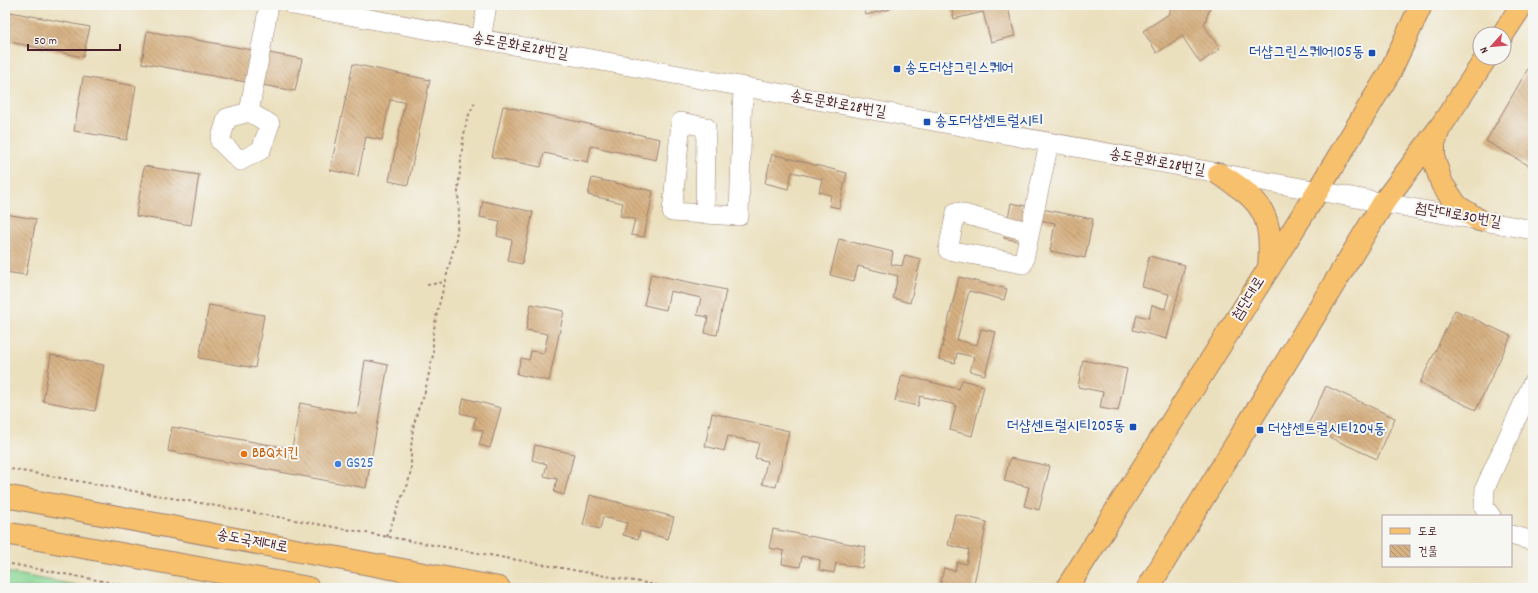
<svg xmlns="http://www.w3.org/2000/svg" width="1538" height="593" viewBox="0 0 1538 593" font-family="Dekko,'Poor Story',sans-serif">
  <defs>
    <pattern id="park-tufts" width="24" height="20" patternUnits="userSpaceOnUse"><rect width="24" height="20" fill="#8ad796"/><path d="M3 7l-1-3M5 7V3M7 7l1-3M15 17l-1-3M17 17v-4M19 17l1-3" fill="none" stroke="#79b881"/></pattern>
    <pattern id="building-back-hatch" width="6" height="6" patternUnits="userSpaceOnUse"><rect width="6" height="6" fill="#d6b182"/><path d="M-1 5l2 2M0 0l6 6M5-1l2 2" fill="none" stroke="#b08f6b"/></pattern>
  </defs>
  <rect width="100%" height="100%" fill="#f6f6f2"/>
  <filter id="ink" filterUnits="userSpaceOnUse"><feTurbulence type="fractalNoise" baseFrequency=".025" numOctaves="2"/><feDisplacementMap in="SourceGraphic" scale="8" xChannelSelector="R" yChannelSelector="G"/><feConvolveMatrix kernelMatrix="1 2 1 2 8 2 1 2 1" color-interpolation-filters="sRGB"/></filter>
  <filter id="wash" filterUnits="userSpaceOnUse"><feTurbulence type="fractalNoise" baseFrequency=".012" numOctaves="4" result="noise"/><feDisplacementMap in="SourceGraphic" scale="16" xChannelSelector="R" yChannelSelector="G"/><feGaussianBlur stdDeviation="0.9" result="paint"/><feColorMatrix in="noise" values="0 0 0 0 0 0 0 0 0 0 0 0 0 0 0 0 0 1.4 0 .05"/><feComposite in="paint" operator="in"/></filter>
  <g filter="url(#wash)">
    <rect width="100%" height="100%" fill="#ebe0be"/>
    <path fill="url(#park-tufts)" stroke="#6a7b60" d="M5 572 92 588H5Z"/>
    <g id="blocks">
      <path fill="url(#building-back-hatch)" d="M864 5H889L890 9 866 15Z
        M951 5H1010L1008 8 1015 36 991 42 983 12 954 19Z
        M1172 5H1211L1204 25 1220 49 1200 63 1182 36 1157 53 1143 31 1169 14Z
        M5 11 90 27 83 57 5 41Z
        M147 31 302 59 295 91 142 63Z
        M1533 60V168L1486 141Z
        M353 64 430 80 408 185 389 181 405 102 390 100 382 140 366 137 358 176 330 170Z
        M83 77 136 86 127 140 74 131Z
        M503 106 660 139 656 160 591 146 588 162 544 153 541 167 492 157Z
        M772 154 847 173 839 208 829 206 831 195 819 192 822 179 792 172 788 189 765 183Z
        M144 166 199 175 191 225 136 216Z
        M592 178 653 191 644 237 631 235 635 219 620 216 623 203 588 195Z
        M483 201 533 212 522 264 508 261 512 240 497 236 500 221 480 217Z
        M1011 203 1093 219 1085 258 1050 251 1055 223 1039 220 1021 242 1004 238Z
        M5 214 36 219 26 275 5 272Z
        M839 239 893 252 891 264 902 266 905 255 921 259 910 303 893 298 898 276 858 266 854 281 830 275Z
        M1149 256 1185 265 1167 339 1133 330 1137 315 1149 318 1152 305 1165 309 1169 294 1142 287Z
        M651 274 726 290 717 335 705 333 708 317 697 315 701 298 670 291 666 310 644 305Z
        M959 277 1007 289 1004 300 969 291 957 340 977 345 981 329 996 332 985 375 970 371 974 357 957 353 955 363 939 359Z
        M531 304 564 311 549 381 517 374 521 358 529 360 531 351 544 353 548 334 526 330Z
        M209 305 264 315 255 368 199 358Z
        M1455 310 1511 336 1476 410 1420 383Z
        M51 355 104 365 95 411 43 401Z
        M365 360 388 365 366 488 168 451 172 427 292 449 300 403 357 414Z
        M1083 360 1127 369 1118 411 1100 408 1103 392 1078 387Z
        M902 375 959 389 962 380 984 386 972 436 950 430 956 405 920 396 918 406 895 401Z
        M1326 386 1395 418 1377 459 1307 427Z
        M464 398 501 408 490 448 479 445 483 431 473 428 476 417 460 413Z
        M712 413 789 431 776 487 762 484 767 461 755 458 759 443 728 436 724 451 705 446Z
        M535 445 574 454 564 495 554 492 557 479 544 476 547 464 532 460Z
        M1010 458 1050 466 1039 510 1024 506 1029 487 1004 481Z
        M590 495 674 517 668 539 640 531 638 539 623 535 627 523 603 517 600 529 583 525Z
        M955 514 987 522 973 588H951L940 585 944 568 955 571 957 562 966 564 969 550 948 545Z
        M773 529 866 547 862 568 836 563 834 573 819 570 820 560 802 556 800 567 782 564 784 551 769 548Z"/>
    </g>
  </g>
  <g filter="url(#ink)">
    <use href="#blocks" fill-opacity="0" stroke="#9a8074" stroke-width="1"/>
    <g fill="none" stroke-linecap="round" stroke-linejoin="round">
      <defs>
        <path id="minor" d="M293 5 1533 230
          M481 39 487 5
          M249 112 270 124 261 150 240 161 220 141 227 118Z
          M249 112 269 5
          M705 214 706 127 681 122 672 212 739 216 743 87
          M1023 230 956 212 948 250 1023 264 1049 143
          M1491 516 1484 507 1485 488 1533 382
          M1511 535 1533 541"/>
        <path id="major" d="M1503 34 1522 5
          M1438 132 1434 143V160L1442 184 1457 206 1479 220
          M1219 174C1263 201 1273 215 1269 268
          M5 496 499 588
          M5 533 308 588
          M1067 588 1317 192 1390 72 1421 5
          M1148 588 1384 202 1441 126 1486 58"/>
      </defs>
      <use href="#minor" stroke="#9a8074" stroke-width="20"/>
      <use href="#major" stroke="#9a8074" stroke-width="24"/>
      <path stroke="#9a8074" stroke-width="2" stroke-dasharray="3 3" stroke-linecap="butt" d="M427 285 445 282
        M5 468 673 588
        M387 537 400 501 408 484 411 470V448L413 428 418 409 424 396 433 355V334L437 313 456 239 459 213 458 191 463 140 467 119 475 102
        M5 563 140 588"/>
      <use href="#minor" stroke="#fff" stroke-width="19"/>
      <use href="#major" stroke="#f7c06c" stroke-width="22"/>
    </g>
  </g>
  <g fill="#1a4fb4" stroke="#f6f6f2" stroke-width="1.5">
    <rect x="1368" y="49" width="8" height="8" rx="2"/>
    <rect x="893" y="65" width="8" height="8" rx="2"/>
    <rect x="923" y="118" width="8" height="8" rx="2"/>
    <rect x="1129" y="423" width="8" height="8" rx="2"/>
    <rect x="1256" y="426" width="8" height="8" rx="2"/>
  </g>
  <circle fill="#e8710a" stroke="#f6f6f2" stroke-width="1.5" cx="244" cy="454" r="4"/>
  <circle fill="#3f7fe0" stroke="#f6f6f2" stroke-width="1.5" cx="338" cy="464" r="4"/>
  <g text-anchor="middle" dominant-baseline="central" stroke-width="4" stroke-linejoin="round" paint-order="stroke">
    <g font-size="15" fill="#4a1f2b" stroke="#f6f6f2">
      <text transform="translate(520 47) rotate(10)">송도문화로28번길</text>
      <text transform="translate(838 105) rotate(10)">송도문화로28번길</text>
      <text transform="translate(1157 163) rotate(10)">송도문화로28번길</text>
      <text transform="translate(1458 216) rotate(10)">첨단대로30번길</text>
      <text transform="translate(1249 299) rotate(-58)">첨단대로</text>
      <text transform="translate(252 542) rotate(11)">송도국제대로</text>
    </g>
    <g font-size="15" fill="#164399" stroke="#f6f6f2" text-anchor="start">
      <text x="1364" y="53" text-anchor="end">더샵그린스퀘어105동</text>
      <text x="905" y="69">송도더샵그린스퀘어</text>
      <text x="935" y="122">송도더샵센트럴시티</text>
      <text x="1125" y="427" text-anchor="end">더샵센트럴시티205동</text>
      <text x="1268" y="430">더샵센트럴시티204동</text>
    </g>
    <g font-size="15" fill="#c56008" stroke="#f6f6f2" text-anchor="start">
      <text x="252" y="454">BBQ치킨</text>
    </g>
    <g font-size="15" fill="#366cbe" stroke="#f6f6f2" text-anchor="start">
      <text x="346" y="464">GS25</text>
    </g>
  </g>
  <rect width="1538" height="593" fill="none" stroke="#f6f6f2" stroke-width="20"/>
  <rect x="1382" y="515" width="130" height="52" fill="#f6f6f2" stroke="#b1a0a2"/>
  <rect x="1390" y="528" width="20" height="6" fill="#f7c06c" stroke="#b1a0a2"/>
  <text x="1418" y="535" font-size="12" fill="#4a1f2b">도로</text>
  <rect x="1390" y="545" width="20" height="12" fill="url(#building-back-hatch)" stroke="#b1a0a2"/>
  <text x="1418" y="555" font-size="12" fill="#4a1f2b">건물</text>
  <g transform="translate(1492 46) rotate(243)"><circle r="19" fill="#f6f6f2" stroke="#b1a0a2"/>
  <path d="M0-3L7 15L0 10L-7 15Z" fill="#d1495b"/>
  <text y="-6" font-size="11" font-weight="bold" text-anchor="middle" fill="#4a1f2b">N</text>
  </g>
  <path d="M28 44v6h92v-6" fill="none" stroke="#4a1f2b" stroke-width="2"/>
  <text x="34" y="44" font-size="12" fill="#4a1f2b" stroke="#f6f6f2" stroke-width="3" paint-order="stroke">50 m</text>
</svg>
